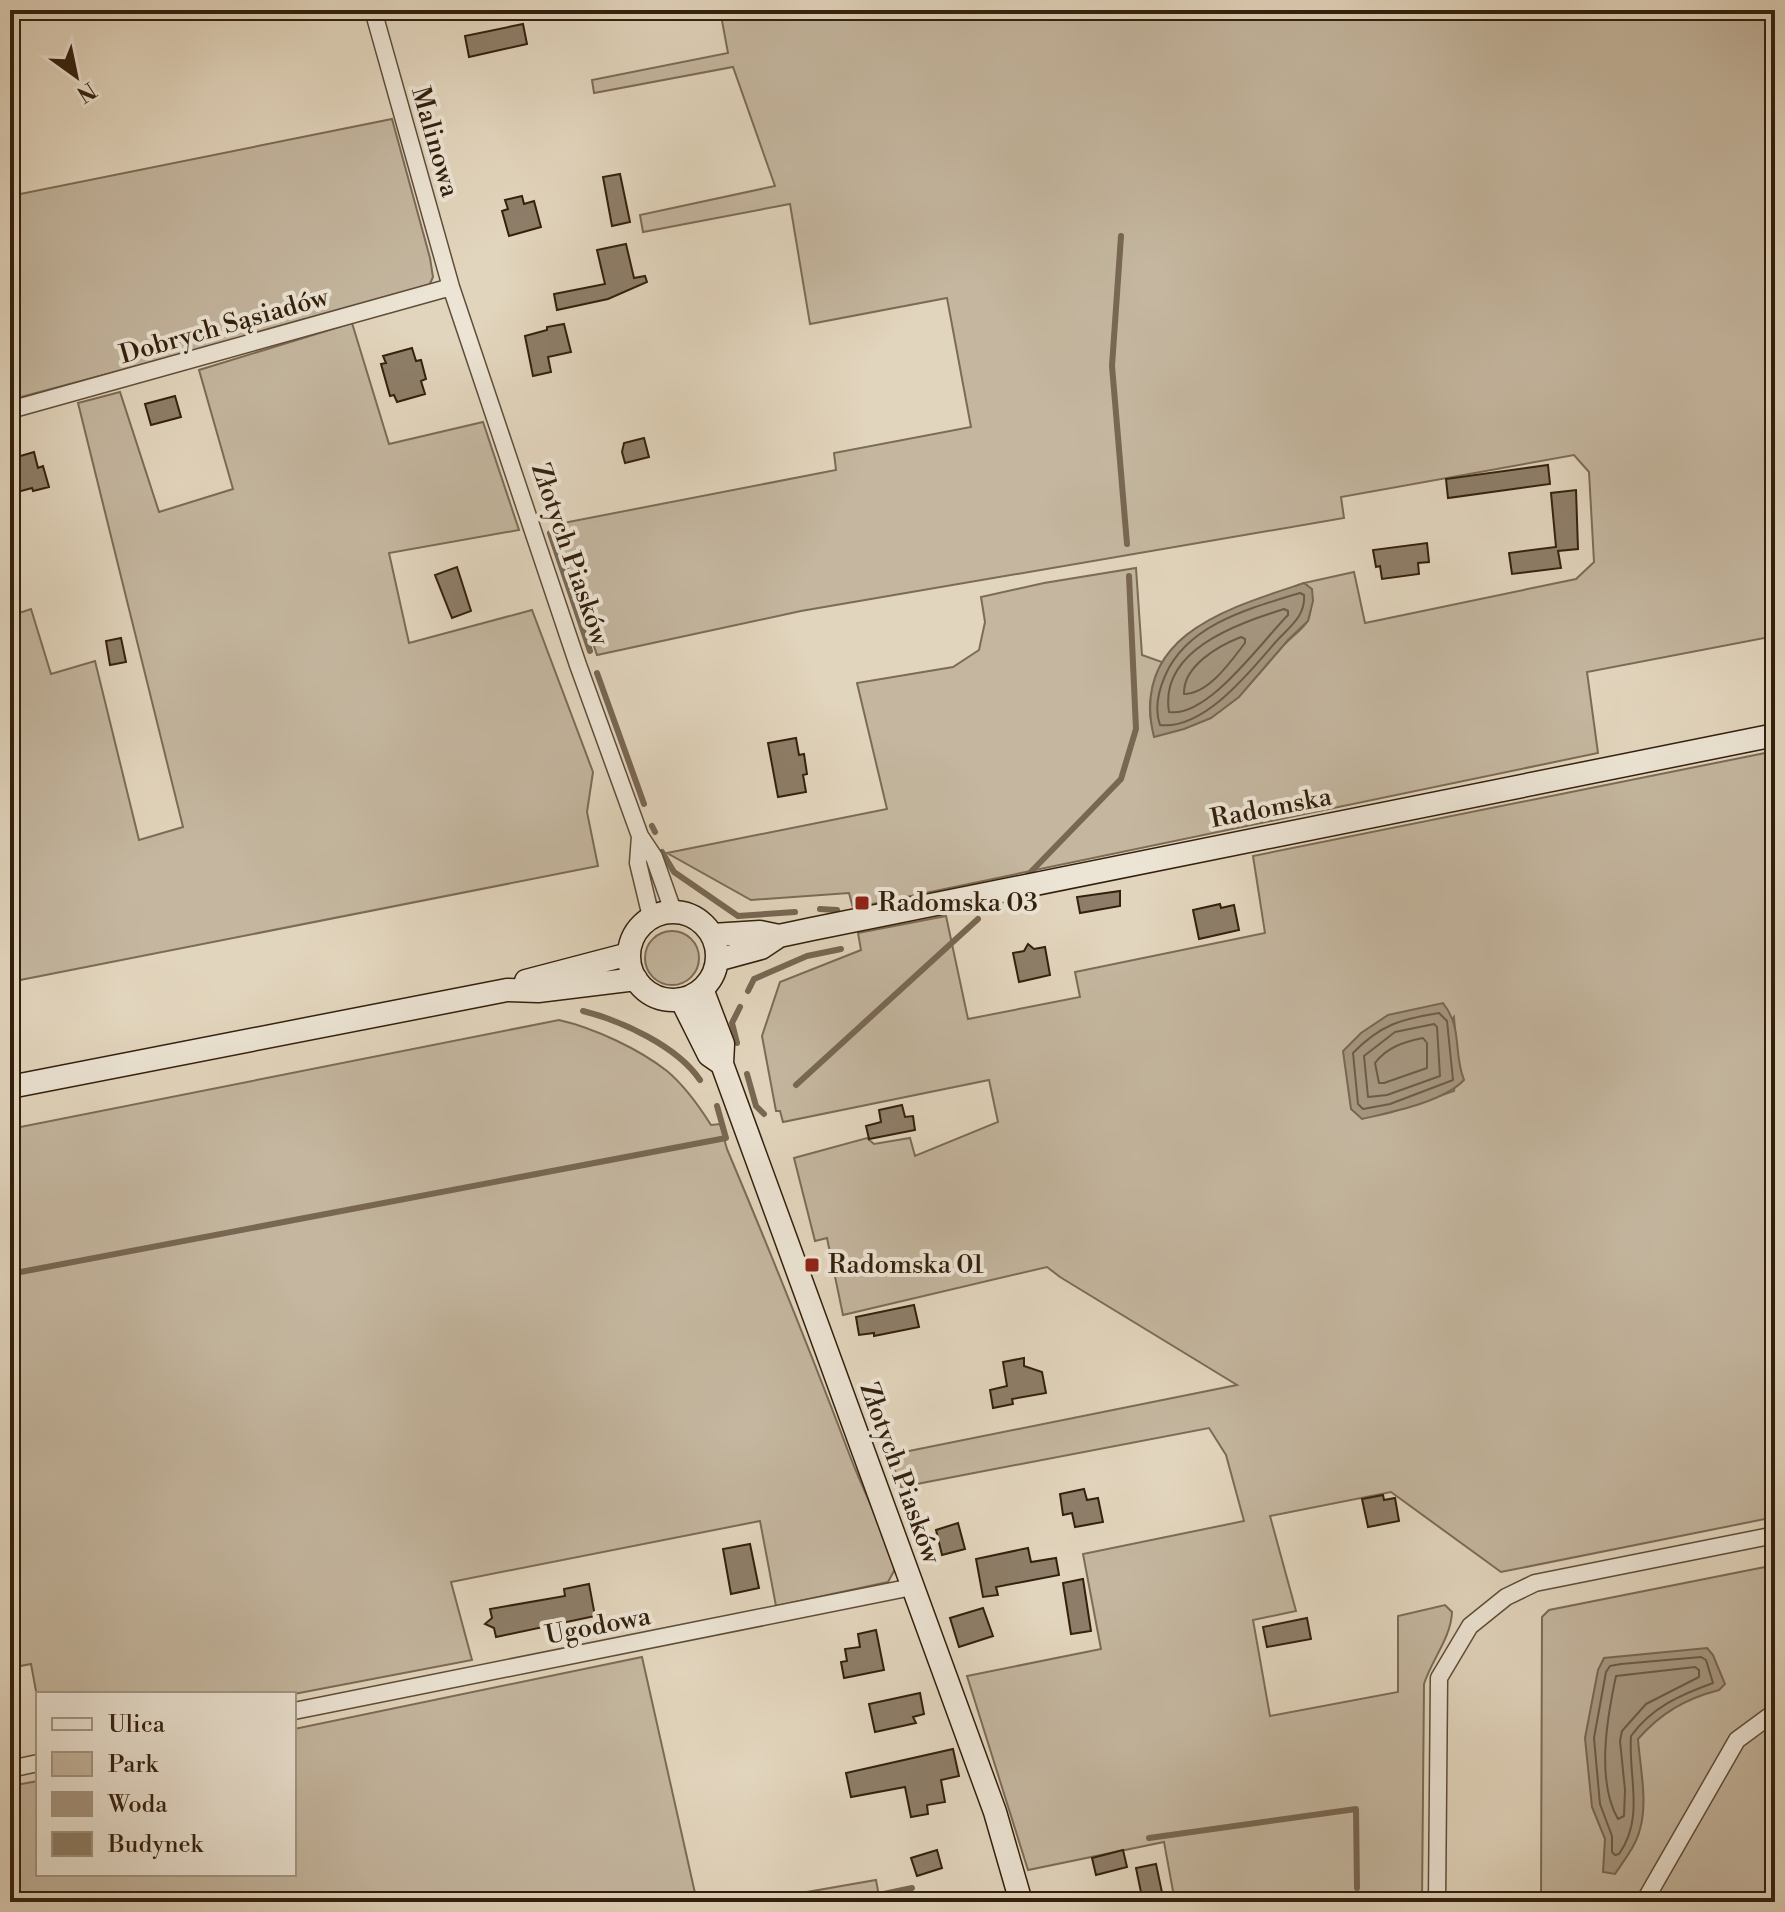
<svg xmlns="http://www.w3.org/2000/svg" width="1785" height="1912" viewBox="0 0 1785 1912" font-family="'Libre Bodoni',serif">
  <rect width="100%" height="100%" fill="#e2d5bd"/>
  <filter id="stains"><feTurbulence type="fractalNoise" baseFrequency=".0025" numOctaves="4"/><feColorMatrix values="0 0 0 0 .2 0 0 0 0 .09 0 0 0 0 .02 0 0 0 .5 -.17"/></filter>
  <radialGradient id="worn" r=".72"><stop offset=".6" stop-color="#630" stop-opacity="0"/><stop offset="1" stop-color="#630" stop-opacity=".3"/></radialGradient>
  <path fill="#c4b69f" stroke="#7c6b56" stroke-width="2" fill-rule="evenodd" d="M720 10H1775V636L1587 672 1598 753 853 908 849 893 751 900 667 853 887 809 857 683 953 667 979 650 985 622 981 597 1044 583 1136 568 1142 655 1162 662C1151 688 1145 709 1155 736 1223 720 1239 697 1282 647 1289 638 1304 629 1308 620 1312 612 1311 598 1312 590L1304 583 1354 572 1365 623 1576 579 1594 562 1589 472 1574 455 1341 497 1344 518 801 611 597 655 553 525 836 470 834 453 971 427 947 298 810 324 790 204 643 232 640 215 775 186 733 67 594 93 592 80 728 53Z
    M392 119 430 258 433 277 428 288 10 400V196Z
    M352 323 389 444 483 422 519 530 389 553 409 643 532 610 593 772 587 812 598 866 10 982V616L31 609 51 674 95 661 139 840 183 827 78 403 120 392 159 512 233 489 199 370Z
    M1775 751V1517L1501 1572 1391 1492 1270 1516 1296 1611 1253 1620 1270 1716 1398 1692V1616L1445 1605 1452 1612C1451 1638 1432 1659 1424 1684L1422 1902H1175L1164 1842 1028 1870 967 1676 1101 1649 1083 1554 1244 1521 1226 1455 1209 1428 901 1487 889 1455 1237 1385 1060 1277 1047 1267 843 1315 827 1238 815 1241 794 1158 867 1138 874 1144 910 1138 915 1156 998 1122 989 1080 783 1122 780 1111H776L762 1036 780 982 861 950 858 933 946 916 968 1019 1080 997 1075 972 1265 933 1253 856ZM1454 1017 1458 1065 1454 1091 1392 1112Z
    M645 958a27 27 0 1 1 54 0a27 27 0 1 1-54 0Z
    M559 1020C594 1028 639 1049 667 1071 685 1086 699 1106 711 1125L720 1124 727 1149C770 1251 811 1353 850 1456 863 1491 886 1534 895 1569L888 1582 776 1606 760 1521 451 1582 472 1660 294 1694H38V1702L31 1664 10 1668V1129Z
    M1775 1565V1902H1541L1542 1617 1549 1610Z
    M642 1657 697 1902H10V1786L38 1781V1874H294V1729Z
    M876 1880 880 1902H749Z"/>
  <path fill="#a69781" stroke="#786753" stroke-width="2" d="M1304 583 1312 589 1313 601 1308 621 1288 640 1239 697 1211 718 1184 729 1154 737C1129 635 1229 608 1304 583Z
    M1443 1003C1463 1028 1453 1053 1464 1080 1443 1102 1392 1112 1362 1119L1351 1109 1343 1051 1361 1033 1388 1015Z
    M1707 1648 1713 1655 1725 1684 1719 1690C1685 1699 1661 1713 1638 1739 1640 1767 1648 1802 1640 1829 1636 1846 1624 1860 1615 1874L1603 1872 1605 1839 1592 1807 1585 1738 1598 1670 1604 1658Z"/>
  <g fill="none" stroke-linecap="round" stroke-linejoin="round">
    <path stroke="#6c5c47" stroke-width="2" d="M1300 593 1304 595C1306 618 1286 629 1273 645 1248 674 1203 730 1160 725 1154 708 1158 692 1165 676 1187 624 1251 608 1300 593Z
      M1284 609 1288 611V615C1262 641 1208 718 1169 712 1159 650 1237 624 1284 609Z
      M1241 637 1245 639V643C1231 661 1209 694 1184 694 1183 666 1218 646 1241 637Z
      M1439 1013 1447 1021 1453 1080 1390 1104 1363 1109 1358 1104 1353 1053C1380 1025 1401 1019 1439 1013Z
      M1434 1024 1437 1027 1440 1076 1387 1095 1368 1097 1364 1056 1395 1032Z
      M1423 1038 1427 1043V1068L1384 1083H1379L1375 1063C1387 1047 1404 1042 1423 1038Z
      M1701 1657 1706 1660 1713 1683C1680 1695 1652 1707 1631 1736 1628 1777 1645 1817 1619 1854L1615 1855 1612 1852V1836L1600 1804 1594 1738 1606 1672 1610 1666 1621 1664Z
      M1695 1667 1699 1670V1677L1646 1704 1622 1731 1620 1741 1625 1790 1624 1816 1618 1819C1596 1781 1607 1718 1616 1676Z"/>
    <path stroke="#786753" stroke-width="6" d="M1121 236 1112 366 1127 544
      M550 533 590 651
      M597 673 644 804
      M652 826 655 832
      M662 852 674 872 738 916 795 912
      M1025 878 1121 779 1136 729 1129 576
      M820 909 837 910
      M748 991 754 979 807 956 841 949
      M583 1011C622 1021 677 1046 700 1080
      M737 1043 732 1023 740 1007
      M747 1074 756 1106 764 1114
      M796 1085 978 919
      M10 1274 726 1138 717 1106
      M1149 1838 1356 1809 1357 1888
      M846 1902 912 1888"/>
  </g>
  <path fill="#8e7e69" stroke="#33200d" stroke-width="2" d="M523 24 527 44 469 57 465 36Z
    M620 174 630 222 612 226 603 177Z
    M522 196 524 204 534 201 541 227 509 236 502 211 508 209 505 200Z
    M626 244 634 278 645 276 647 282 608 299 557 310 554 294 605 284 597 250Z
    M564 324 571 352 548 357 551 372 533 376 525 336 547 330V327Z
    M412 348 416 361 421 360 426 379 421 381 425 394 397 402 394 395 390 396 381 364 386 363 383 356Z
    M175 396 181 417 151 425 145 404Z
    M644 438 649 457 625 463 622 452 624 443Z
    M34 452 38 468 43 466 49 487 33 491 32 488 10 494V459Z
    M1548 465 1550 484 1448 498 1446 479Z
    M1576 490 1578 549 1558 551 1561 568 1512 574 1509 553 1556 547 1551 493Z
    M1427 543 1429 562 1418 563 1419 574 1382 579 1380 566 1376 567 1373 550Z
    M457 567 471 611 452 618 435 575Z
    M121 638 126 662 110 665 106 641Z
    M796 738 799 755 804 754 807 774 803 775 806 792 778 797 768 743Z
    M1120 891V906L1080 913 1077 897Z
    M1220 904 1221 908 1234 905 1239 930 1199 939 1193 910Z
    M1028 944 1034 949 1045 947 1050 975 1019 982 1013 953 1024 951Z
    M902 1105 905 1117 913 1116 915 1130 869 1139 866 1126 881 1122 879 1110Z
    M914 1305 919 1327 874 1336V1333L859 1335 856 1317Z
    M1024 1358V1366L1042 1372 1046 1393 1012 1399 1013 1404 993 1408 990 1390 1007 1386 1003 1362Z
    M1084 1489 1087 1500 1098 1498 1103 1522 1075 1527 1072 1513 1063 1515 1060 1494Z
    M1383 1495 1384 1500 1395 1498 1399 1521 1368 1527 1362 1499Z
    M958 1523 965 1549 942 1555 936 1530Z
    M750 1544 759 1588 731 1594 723 1549Z
    M1028 1548 1031 1562 1056 1558 1059 1575 996 1587 998 1595 983 1597 976 1559Z
    M1083 1579 1091 1631 1071 1634 1063 1583Z
    M589 1584 595 1616 496 1637 494 1628 485 1624 492 1618 490 1609 565 1596 564 1589Z
    M983 1608 993 1636 959 1647 950 1618Z
    M1307 1618 1311 1639 1267 1647 1263 1627Z
    M876 1630 884 1670 844 1678 841 1662 847 1661 845 1649 860 1647 858 1634Z
    M920 1693 924 1714 913 1717 916 1723 875 1732 869 1704Z
    M953 1749 959 1776 941 1780 945 1802 927 1805 928 1814 911 1817 905 1787 851 1797 846 1773Z
    M937 1850 942 1868 917 1876 911 1858Z
    M1123 1850 1127 1867 1096 1875 1092 1858Z
    M1156 1864 1164 1902H1143L1136 1868Z"/>
  <g fill="none" stroke-linecap="round" stroke-linejoin="round">
    <defs>
      <path id="street" d="M373 10 451 287 578 665 640 836 654 857 673 911
        M10 410 451 287
        M640 836 638 863 651 917
        M294 1711 912 1587
        M10 1769 38 1763
        M1437 1902 1439 1678 1470 1626 1506 1597 1535 1583 1775 1535
        M1644 1902 1737 1740 1775 1712"/>
      <path id="secondary" d="M629 956a44 44 0 1 1 88 0a44 44 0 1 1-88 0Z
        M712 935 760 932 779 936
        M717 960 761 948 779 936 812 929 1775 735
        M526 981 629 954
        M702 989 723 1044 722 1064 995 1812 1021 1902
        M681 999 709 1055 722 1064
        M10 1087 507 990 538 991 636 979"/>
    </defs>
    <use href="#street" stroke="#5f4d39" stroke-width="19"/>
    <use href="#secondary" stroke="#33200d" stroke-width="25"/>
    <use href="#street" stroke="#ece4d4" stroke-width="16"/>
    <use href="#secondary" stroke="#ece4d4" stroke-width="22"/>
  </g>
  <g fill="#8f2418" stroke="#ece4d4" stroke-width="3">
    <rect x="854" y="895" width="16" height="16" rx="4"/>
    <rect x="804" y="1257" width="16" height="16" rx="4"/>
  </g>
  <g text-anchor="middle" dominant-baseline="central" stroke-width="8" stroke-linejoin="round" paint-order="stroke">
    <g font-size="26" fill="#33200d" stroke="#ece4d4">
      <text transform="translate(435 142) rotate(74)">Malinowa</text>
      <text transform="translate(224 326) rotate(-16)">Dobrych Sąsiadów</text>
      <text transform="translate(570 554) rotate(71)">Złotych Piasków</text>
      <text transform="translate(1271 808) rotate(-11)">Radomska</text>
      <text transform="translate(900 1473) rotate(70)">Złotych Piasków</text>
      <text transform="translate(598 1626) rotate(-11)">Ugodowa</text>
    </g>
    <g font-size="26" fill="#33200d" stroke="#ece4d4" text-anchor="start">
      <text x="878" y="903">Radomska 03</text>
      <text x="828" y="1265">Radomska 01</text>
    </g>
  </g>
  <rect width="1785" height="1912" fill="none" stroke="#e2d5bd" stroke-width="40"/>
  <rect x="12" y="12" width="1761" height="1888" fill="none" stroke="#33200d" stroke-width="4"/>
  <rect x="20" y="20" width="1745" height="1872" fill="none" stroke="#33200d" stroke-width="2"/>
  <rect x="36" y="1692" width="260" height="184" fill="#ece4d4" stroke="#a29684" stroke-width="2"/>
  <rect x="52" y="1718" width="40" height="12" fill="#ece4d4" stroke="#a29684" stroke-width="2"/>
  <text x="108" y="1732" font-size="24" fill="#33200d">Ulica</text>
  <rect x="52" y="1752" width="40" height="24" fill="#c4b69f" stroke="#a29684" stroke-width="2"/>
  <text x="108" y="1772" font-size="24" fill="#33200d">Park</text>
  <rect x="52" y="1792" width="40" height="24" fill="#a69781" stroke="#a29684" stroke-width="2"/>
  <text x="108" y="1812" font-size="24" fill="#33200d">Woda</text>
  <rect x="52" y="1832" width="40" height="24" fill="#8e7e69" stroke="#a29684" stroke-width="2"/>
  <text x="108" y="1852" font-size="24" fill="#33200d">Budynek</text>
  <g transform="translate(76 76) rotate(147)" stroke="#ece4d4" stroke-width="6" paint-order="stroke">
  <path d="M0-6L14 30L0 20L-14 30Z" fill="#33200d"/>
  <text y="-12" font-size="22" font-weight="bold" text-anchor="middle" fill="#33200d">N</text>
  </g>
  <rect width="100%" height="100%" filter="url(#stains)"/>
  <rect width="100%" height="100%" fill="url(#worn)"/>
</svg>
